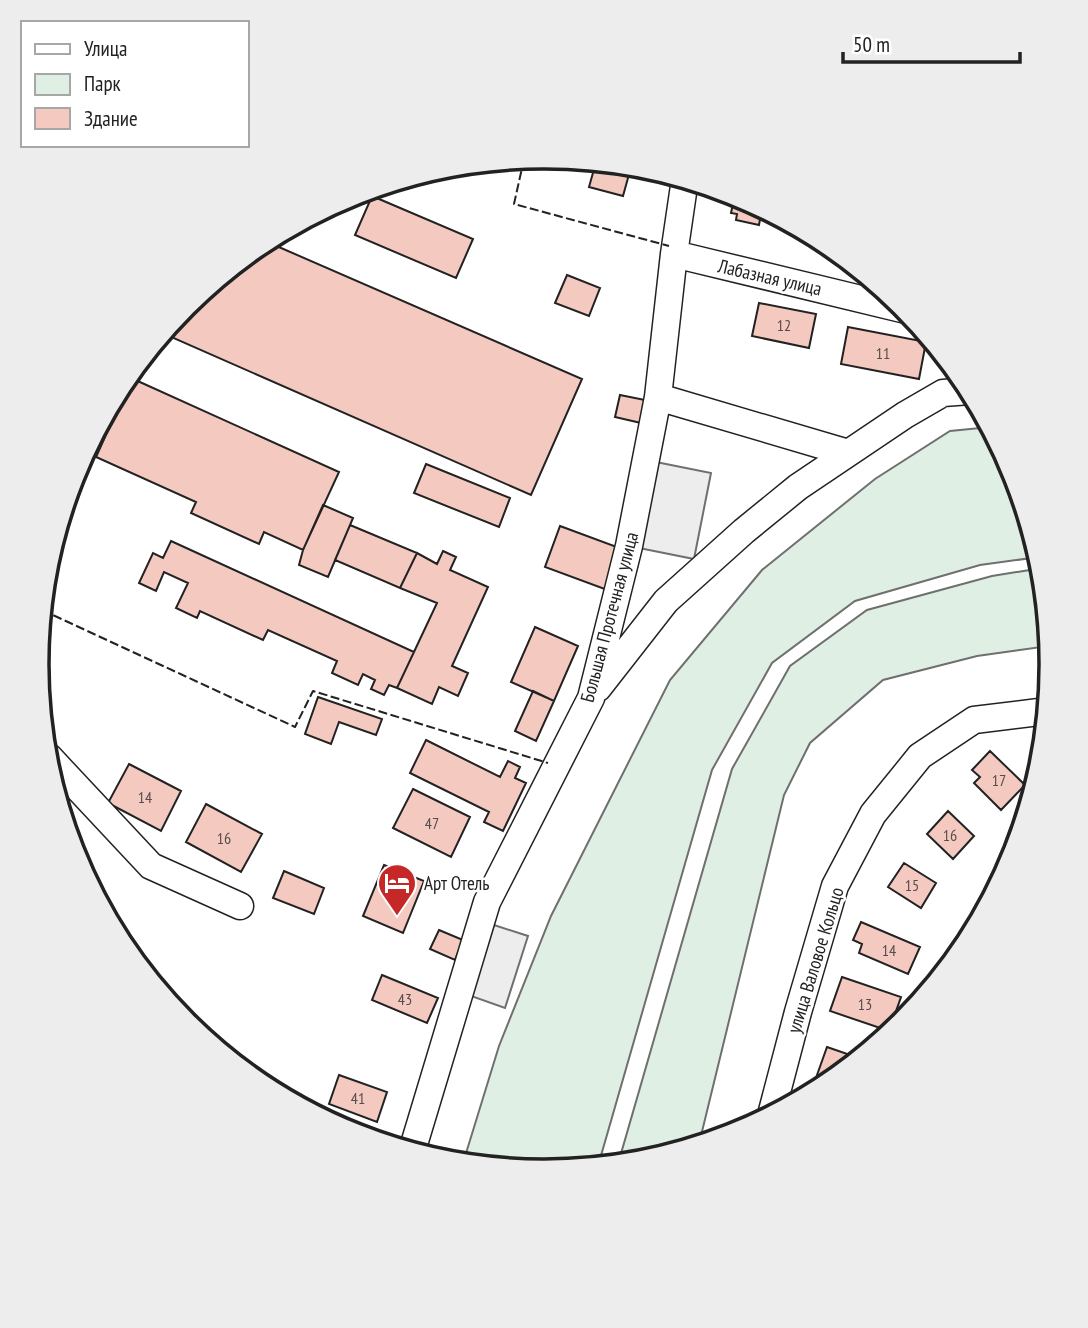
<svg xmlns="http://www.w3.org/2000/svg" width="1088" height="1328" viewBox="0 0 1088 1328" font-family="'PT Sans Narrow',sans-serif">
  <rect width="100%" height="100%" fill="#fff"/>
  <path fill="#e0efe3" stroke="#6f6f6f" stroke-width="2" d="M990 427 1013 470 1039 557 980 565 855 601 772 663 712 770 598 1166 544 1171 463 1163 499 1046 551 916 670 680 762 570 875 479 950 431Z
    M1042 568 1049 646 977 656 883 680 810 743 784 795 699 1144 643 1162 618 1164 732 769 790 666 867 610 992 576Z"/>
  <path fill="#ededed" stroke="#6f6f6f" stroke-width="2" d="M646 460 711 473 694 559 629 546Z
    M494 925 528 936 505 1008 471 996Z"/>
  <path fill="#f3c9c0" stroke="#222" stroke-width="2" d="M596 162 631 167 623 196 589 187Z
    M735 194 762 208 759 225 736 220 737 214 731 213Z
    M372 196 473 239 456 278 355 235Z
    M265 241 582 379 531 495 162 333 186 305Z
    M567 275 600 288 589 316 555 303Z
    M759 303 816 314 809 348 752 336Z
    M848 327 926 342 919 379 841 364Z
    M131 378 339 472 303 550 264 532 259 544 191 513 196 502 96 457Z
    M620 395 645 400 641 423 615 417Z
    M426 464 510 498 499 527 414 493Z
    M323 505 353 518 328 577 299 565 303 550Z
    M350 525 417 553 400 588 335 560Z
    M560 526 625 550 610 591 545 567Z
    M171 541 414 652 397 688 389 685 384 695 371 689 375 680 363 674 358 685 332 673 337 661 268 630 263 640 200 611 197 618 176 608 188 583 164 572 156 591 139 583 153 553 163 558Z
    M443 551 456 557 450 570 488 587 452 666 468 673 458 696 439 687 432 704 397 688 437 603 400 588 417 553 437 564Z
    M535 627 578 646 554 701 511 682Z
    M533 691 554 701 536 741 515 731Z
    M318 697 382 719 376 735 339 722 331 744 305 734Z
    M426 740 500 777 508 761 520 767 515 778 526 783 503 831 484 822 489 812 410 773Z
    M990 751 1025 785 1001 810 974 783 980 777 972 770Z
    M129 764 181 791 161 831 108 803Z
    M413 789 470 817 451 857 393 828Z
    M206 804 262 834 241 872 186 842Z
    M948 811 974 836 953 859 927 834Z
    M904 863 936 883 921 908 888 887Z
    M384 865 424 881 403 933 363 916Z
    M284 871 324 888 314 914 273 898Z
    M861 922 920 947 908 974 859 953 862 944 853 940Z
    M439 930 463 940 455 960 430 949Z
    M382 975 438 998 427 1023 372 1000Z
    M842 977 901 997 889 1031 830 1011Z
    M827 1047 859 1058 832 1080 817 1075Z
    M339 1075 387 1092 377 1122 329 1104Z"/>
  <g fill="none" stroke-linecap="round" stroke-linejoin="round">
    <defs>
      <path id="minor" d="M674 254 906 310
        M658 397 848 453
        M598 688 666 601 744 531 798 487 905 415 943 393 970 391
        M46 756 49 757 151 866 240 906
        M771 1115 798 1012 835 886 873 814 920 756 974 720 1047 711
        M412 1151 487 902 591 698 629 546 658 397 674 254 685 179"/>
    </defs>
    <use href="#minor" stroke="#222" stroke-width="29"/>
    <use href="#minor" stroke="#fff" stroke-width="26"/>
    <path stroke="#222" stroke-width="2" stroke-dasharray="9 3.5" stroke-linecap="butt" d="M524 159 514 204 669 246
      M42 610 295 727 313 691 548 763"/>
  </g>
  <defs>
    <symbol id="hotel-pin" viewBox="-11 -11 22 30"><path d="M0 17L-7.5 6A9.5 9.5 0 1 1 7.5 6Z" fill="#c62828" stroke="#fff"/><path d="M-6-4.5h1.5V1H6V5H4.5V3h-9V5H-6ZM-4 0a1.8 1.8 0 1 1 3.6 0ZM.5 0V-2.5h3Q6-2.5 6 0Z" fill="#fff"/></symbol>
  </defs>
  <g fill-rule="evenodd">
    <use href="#hotel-pin" x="375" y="861" width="44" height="60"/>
  </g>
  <g text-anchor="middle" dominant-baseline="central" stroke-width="5" stroke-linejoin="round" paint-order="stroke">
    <g font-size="16" fill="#564c4a">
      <text x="784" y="325">12</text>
      <text x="883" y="353">11</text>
      <text x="999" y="780">17</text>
      <text x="145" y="797">14</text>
      <text x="432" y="823">47</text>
      <text x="950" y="835">16</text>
      <text x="224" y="838">16</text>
      <text x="912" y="885">15</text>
      <text x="889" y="950">14</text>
      <text x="405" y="999">43</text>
      <text x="865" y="1004">13</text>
      <text x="358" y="1098">41</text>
    </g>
    <g font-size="19" fill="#222" stroke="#fff">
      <text transform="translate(770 277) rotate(13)">Лабазная улица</text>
      <text transform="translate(609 617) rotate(-75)">Большая Протечная улица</text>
      <text transform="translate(815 960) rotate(-73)">улица Валовое Кольцо</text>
    </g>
    <g font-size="19" fill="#222" stroke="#fff" text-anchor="start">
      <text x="424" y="883">Арт Отель</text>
    </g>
  </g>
  <path d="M0 0H1088V1328H0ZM49 664a495 495 0 1 1 990 0a495 495 0 1 1-990 0Z" fill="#ededed" fill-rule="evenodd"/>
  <path fill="none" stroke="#222" stroke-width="3.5" d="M49 664a495 495 0 1 1 990 0a495 495 0 1 1-990 0Z"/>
  <rect x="21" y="21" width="228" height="126" fill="#ffffff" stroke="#a7a7a7" stroke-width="2"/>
  <rect x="35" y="44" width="35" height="10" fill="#ffffff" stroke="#a7a7a7" stroke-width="2"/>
  <text x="84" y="56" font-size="21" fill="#222222">Улица</text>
  <rect x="35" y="74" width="35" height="21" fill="#e0efe3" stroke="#a7a7a7" stroke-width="2"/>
  <text x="84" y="91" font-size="21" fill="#222222">Парк</text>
  <rect x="35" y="108" width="35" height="21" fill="#f3c9c0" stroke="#a7a7a7" stroke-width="2"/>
  <text x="84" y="126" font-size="21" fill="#222222">Здание</text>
  <path d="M843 52v10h177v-10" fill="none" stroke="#222222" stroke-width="3.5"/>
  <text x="853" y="52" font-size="21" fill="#222222" stroke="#ffffff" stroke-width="5" paint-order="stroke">50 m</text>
</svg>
